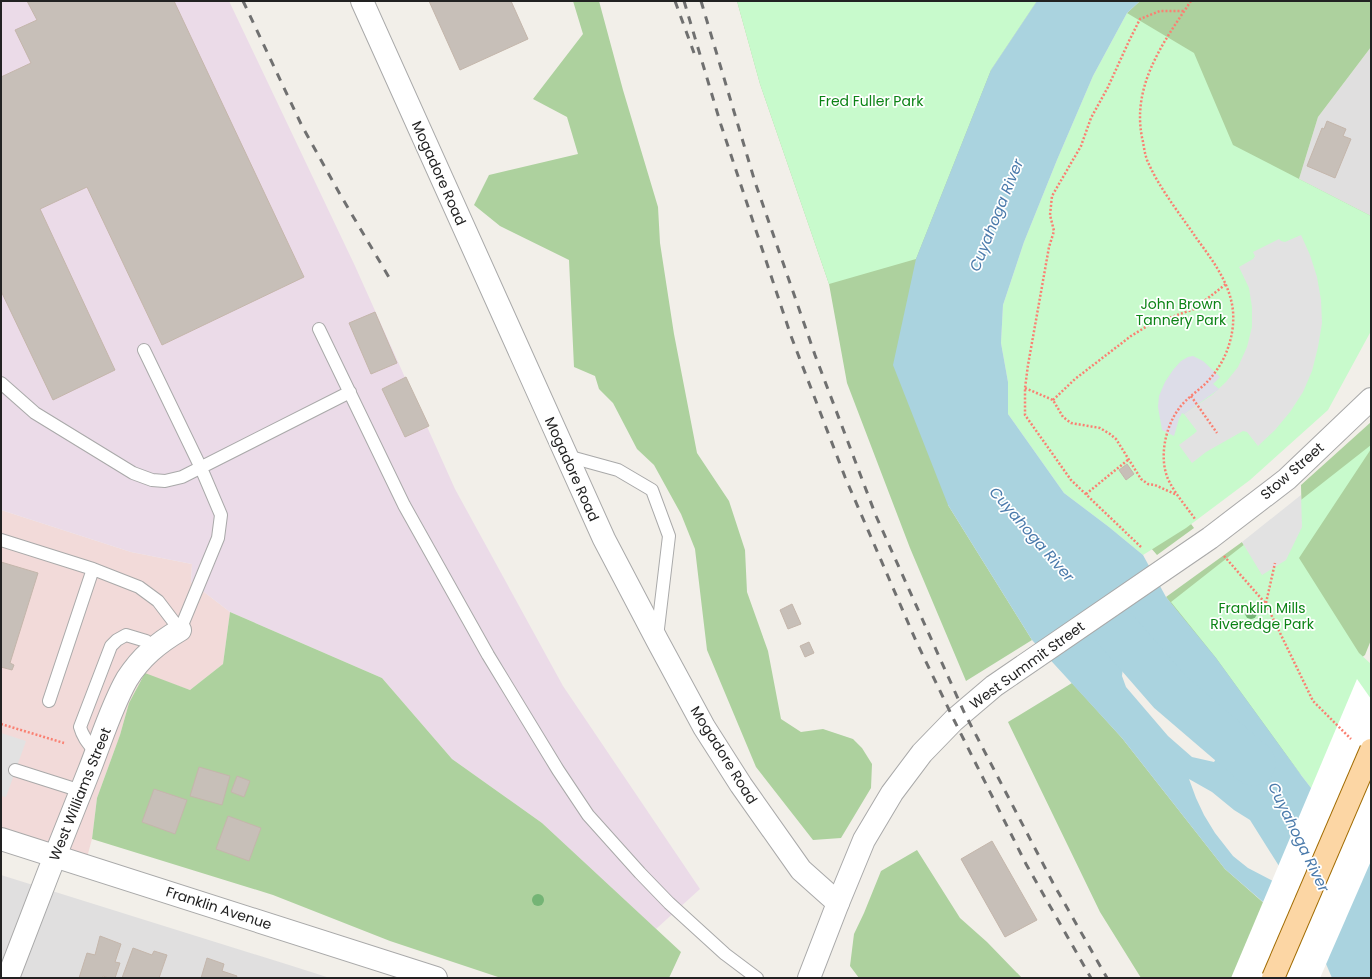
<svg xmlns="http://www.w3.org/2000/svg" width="1372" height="979" viewBox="0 0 1372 979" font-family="Poppins,sans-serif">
  <rect width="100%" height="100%" fill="#f2efe9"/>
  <path fill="#e0dfdf" d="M1371 47V216L1299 179 1318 117Z
    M1 875 286 964 330 978H1Z"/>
  <path fill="#f2dad9" d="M1 510 131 552 192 564 191 582 230 612 223 664 190 690 144 674 129 703 120 735 97 798 92 839 86 861 1 834Z"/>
  <path fill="#ebdbe8" d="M1 1H229L355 266 455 489 563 686 700 889 656 929 542 823 452 759 382 678 230 612 191 582 192 564 131 552 1 510Z"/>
  <path fill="#add19e" d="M573 1H599L623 90 658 207 660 243 674 334 697 453 729 501 745 550 747 592 768 651 781 719 801 732 823 729 853 739 862 748 872 764 871 788 841 838 813 840 756 767 707 650 695 549 681 514 654 465 637 449 613 403 599 389 595 376 574 367 569 260 500 226 474 205 489 175 578 154 567 117 533 99 583 34Z
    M737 1H1037L991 70 948 505 1032 640 966 681 910 548 847 383 829 284 760 84Z
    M1140 1H1371V47L1318 117 1299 179 1371 216V331L1150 468 1194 528 1157 555 1113 504 1127 13Z
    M1371 422V640L1365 655 1291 712 1301 775 1166 597 1242 542 1262 574 1302 527 1301 485Z
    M230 612 382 678 452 759 542 823 681 952 669 978H501L390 941 273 895 92 839 97 798 120 735 129 703 145 673 190 690 223 664Z
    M1072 683 1122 738 1225 869 1266 905 1233 978H1141L1100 912 1008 722Z
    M917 850 960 918 987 942 1022 978H859L850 966 854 934 864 913 881 871Z"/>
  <path fill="#c8facc" d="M737 1H1037L991 70 916 259 829 284 760 84Z
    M1127 13 1194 53 1233 145 1371 216V331L1328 410 1250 480 1186 528 1143 555 1109 527 1064 493 1008 414V382L1001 343 1003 305 1024 242 1057 160 1093 76Z
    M1371 445V449L1299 558 1359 653 1371 664V856L1352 841 1301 775 1216 658 1171 602Z"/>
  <path fill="#e2e2e2" d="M1301 235 1310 255 1317 277 1321 300 1322 323 1318 347 1312 371 1303 392 1290 412 1275 430 1258 446 1247 432 1243 431 1206 452 1192 463 1179 445 1195 433 1197 431 1184 414 1212 395 1226 382 1238 367 1247 347 1252 327V307L1249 288 1239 267 1253 259 1255 256 1253 252 1279 239 1281 241 1285 242Z
    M1301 495 1302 527 1286 560 1262 575 1242 542Z
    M1 733 26 741 6 797 1 796Z"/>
  <path fill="#dddde8" d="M1193 356 1203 361 1220 377 1213 384 1219 389 1184 414 1182 413 1179 419 1174 436 1162 430 1158 407 1159 396 1165 382 1173 370 1181 361 1188 357Z"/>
  <path fill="#aad3df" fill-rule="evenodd" d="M1037 1H1140L1127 13 1093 76 1057 160 1024 242 1003 305 1001 343 1008 382V414L1064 493 1109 527 1143 555 1166 597 1216 658 1301 775 1352 841 1371 856V978H1332L1321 952 1225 869 1122 738 1032 640 948 505 893 365 916 259 991 70ZM1124 658C1151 670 1183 693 1202 715 1209 724 1215 741 1221 751L1214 762 1192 757 1168 736 1126 687 1122 676ZM1189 779 1212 792 1234 810 1250 820 1296 893 1248 868 1233 856 1215 833 1204 815 1196 798Z"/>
  <path fill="#fff" d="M1357 679 1371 699V861L1320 978H1231Z"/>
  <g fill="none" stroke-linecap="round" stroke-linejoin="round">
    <path stroke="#aad3df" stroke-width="45" d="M1116 630 1170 692 1253 763"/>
  </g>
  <path fill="#c7bfb8" stroke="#c4b6ab" d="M27 1H174L304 277 162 345 87 187 40 209 115 370 53 400 1 291V77L31 63 15 30 37 20Z
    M429 1H511L528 39 460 70Z
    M1327 121 1346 129 1343 136 1351 139 1335 178 1307 166 1322 128 1324 129Z
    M375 312 397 363 371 374 349 323Z
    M406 377 429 426 405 437 382 389Z
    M1127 464 1134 474 1126 480 1119 470Z
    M1 562 38 573 10 663 14 665 12 670 1 667Z
    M792 604 801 624 788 629 780 610Z
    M809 642 814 653 805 657 800 646Z
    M199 767 230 776 222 805 190 796Z
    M237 776 250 781 244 797 231 792Z
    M154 789 187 800 175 834 142 822Z
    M228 816 261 828 249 861 216 849Z
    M992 841 1037 920 1005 937 961 859Z
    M100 936 121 944 115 962 120 963 115 978H109L103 976 102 978H79L87 953 95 955Z
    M133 948 152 955 154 951 167 955 159 978H122Z
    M207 958 224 964 222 971 237 976 236 978H201Z"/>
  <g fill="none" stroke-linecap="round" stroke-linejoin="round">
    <defs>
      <path id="service" d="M319 329 404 505 488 655 558 770 588 815 640 873 669 903 725 954 757 978
        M144 350 201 468 221 515 218 538 180 630
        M1 383 35 413 133 473 152 480 165 481 182 477 350 392
        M567 456 618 470 652 490 669 536 657 637
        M1 540 93 569 49 701
        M93 569 139 587 158 601 180 630
        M96 753C89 744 83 738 80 727L111 646 117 640 126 635 146 641 153 648
        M15 770 81 791"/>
      <path id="minor" d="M838 903 864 840 892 793 922 753 954 720 994 686 1210 538 1287 479 1371 399
        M8 978C34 909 61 840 89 771 101 741 111 707 127 679 141 657 158 643 180 630"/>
      <path id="tertiary" d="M362 1 604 539 657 640 704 727 741 785 801 870 838 903 809 978
        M1 839 436 978"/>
    </defs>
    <use href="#service" stroke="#a9a9a9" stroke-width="14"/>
    <use href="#minor" stroke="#a9a9a9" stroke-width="24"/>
    <use href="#tertiary" stroke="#a9a9a9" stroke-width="24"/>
    <path stroke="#fa8072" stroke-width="2.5" stroke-dasharray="2 2" stroke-linecap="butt" d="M1191 1C1162 44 1130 88 1143 142 1144 148 1145 154 1147 160 1159 188 1180 214 1197 239 1213 261 1230 283 1233 311 1235 337 1225 364 1206 383 1197 392 1185 399 1178 410 1165 428 1159 458 1168 479 1175 494 1186 506 1195 519
      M1025 388 1053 400 1063 417 1071 423 1100 428 1110 434 1116 439 1141 479 1148 484 1155 485 1177 495
      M1191 396 1217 433
      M1053 400 1075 379 1131 336 1149 325 1194 309 1226 284
      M1086 494 1129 459
      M1141 547 1071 480 1025 415V388L1028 365 1049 247 1054 231 1050 215 1052 196 1081 146 1091 118 1108 87 1129 41 1140 19 1160 11H1184
      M1224 556 1266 604 1313 701 1351 739
      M1266 603 1275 563
      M1 724 64 743"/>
    <use href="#service" stroke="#fff" stroke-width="12"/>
    <use href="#minor" stroke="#fff" stroke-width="22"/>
    <use href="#tertiary" stroke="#fff" stroke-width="22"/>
    <path stroke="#707070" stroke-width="3" stroke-dasharray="8 8" stroke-linecap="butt" d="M243 1 302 126 341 196 390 279
      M675 1 694 53
      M684 1 721 125 791 336 845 477 916 641 954 720 1026 864 1091 978
      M701 1 755 182 815 355 876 516 964 712 1053 883 1107 978"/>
    <defs>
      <path id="primary-bridge" d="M1273 978 1371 750"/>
    </defs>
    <use href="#primary-bridge" stroke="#a06b00" stroke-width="24" stroke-linecap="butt"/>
    <use href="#primary-bridge" stroke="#fcd6a4" stroke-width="22"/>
  </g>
  <g fill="#74b475">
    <circle cx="1251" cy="613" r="6"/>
    <circle cx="538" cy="900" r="6"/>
  </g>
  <g text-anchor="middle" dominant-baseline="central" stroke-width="3.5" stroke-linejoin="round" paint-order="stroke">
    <g font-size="14" fill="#0c8416" stroke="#fff">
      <text x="871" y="101">Fred Fuller Park</text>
      <text x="1181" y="304">John Brown<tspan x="1181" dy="16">Tannery Park</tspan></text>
      <text x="1262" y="608">Franklin Mills<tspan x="1262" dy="16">Riveredge Park</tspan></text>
    </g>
    <g font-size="14" fill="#222" stroke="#fff">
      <text transform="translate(439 173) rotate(66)">Mogadore Road</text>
      <text transform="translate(572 469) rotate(66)">Mogadore Road</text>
      <text transform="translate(1292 471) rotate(-41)">Stow Street</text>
      <text transform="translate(1027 665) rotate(-36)">West Summit Street</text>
      <text transform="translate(724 755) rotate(58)">Mogadore Road</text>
      <text transform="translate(80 794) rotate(-68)">West Williams Street</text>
      <text transform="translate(219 908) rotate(18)">Franklin Avenue</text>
    </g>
    <g font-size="15" font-style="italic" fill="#4a7aab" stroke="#fff">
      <text transform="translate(996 215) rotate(-68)">Cuyahoga River</text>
      <text transform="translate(1032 534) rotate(49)">Cuyahoga River</text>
      <text transform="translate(1299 837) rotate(64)">Cuyahoga River</text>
    </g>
  </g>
  <rect width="1372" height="979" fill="none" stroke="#222222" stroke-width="4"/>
</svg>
